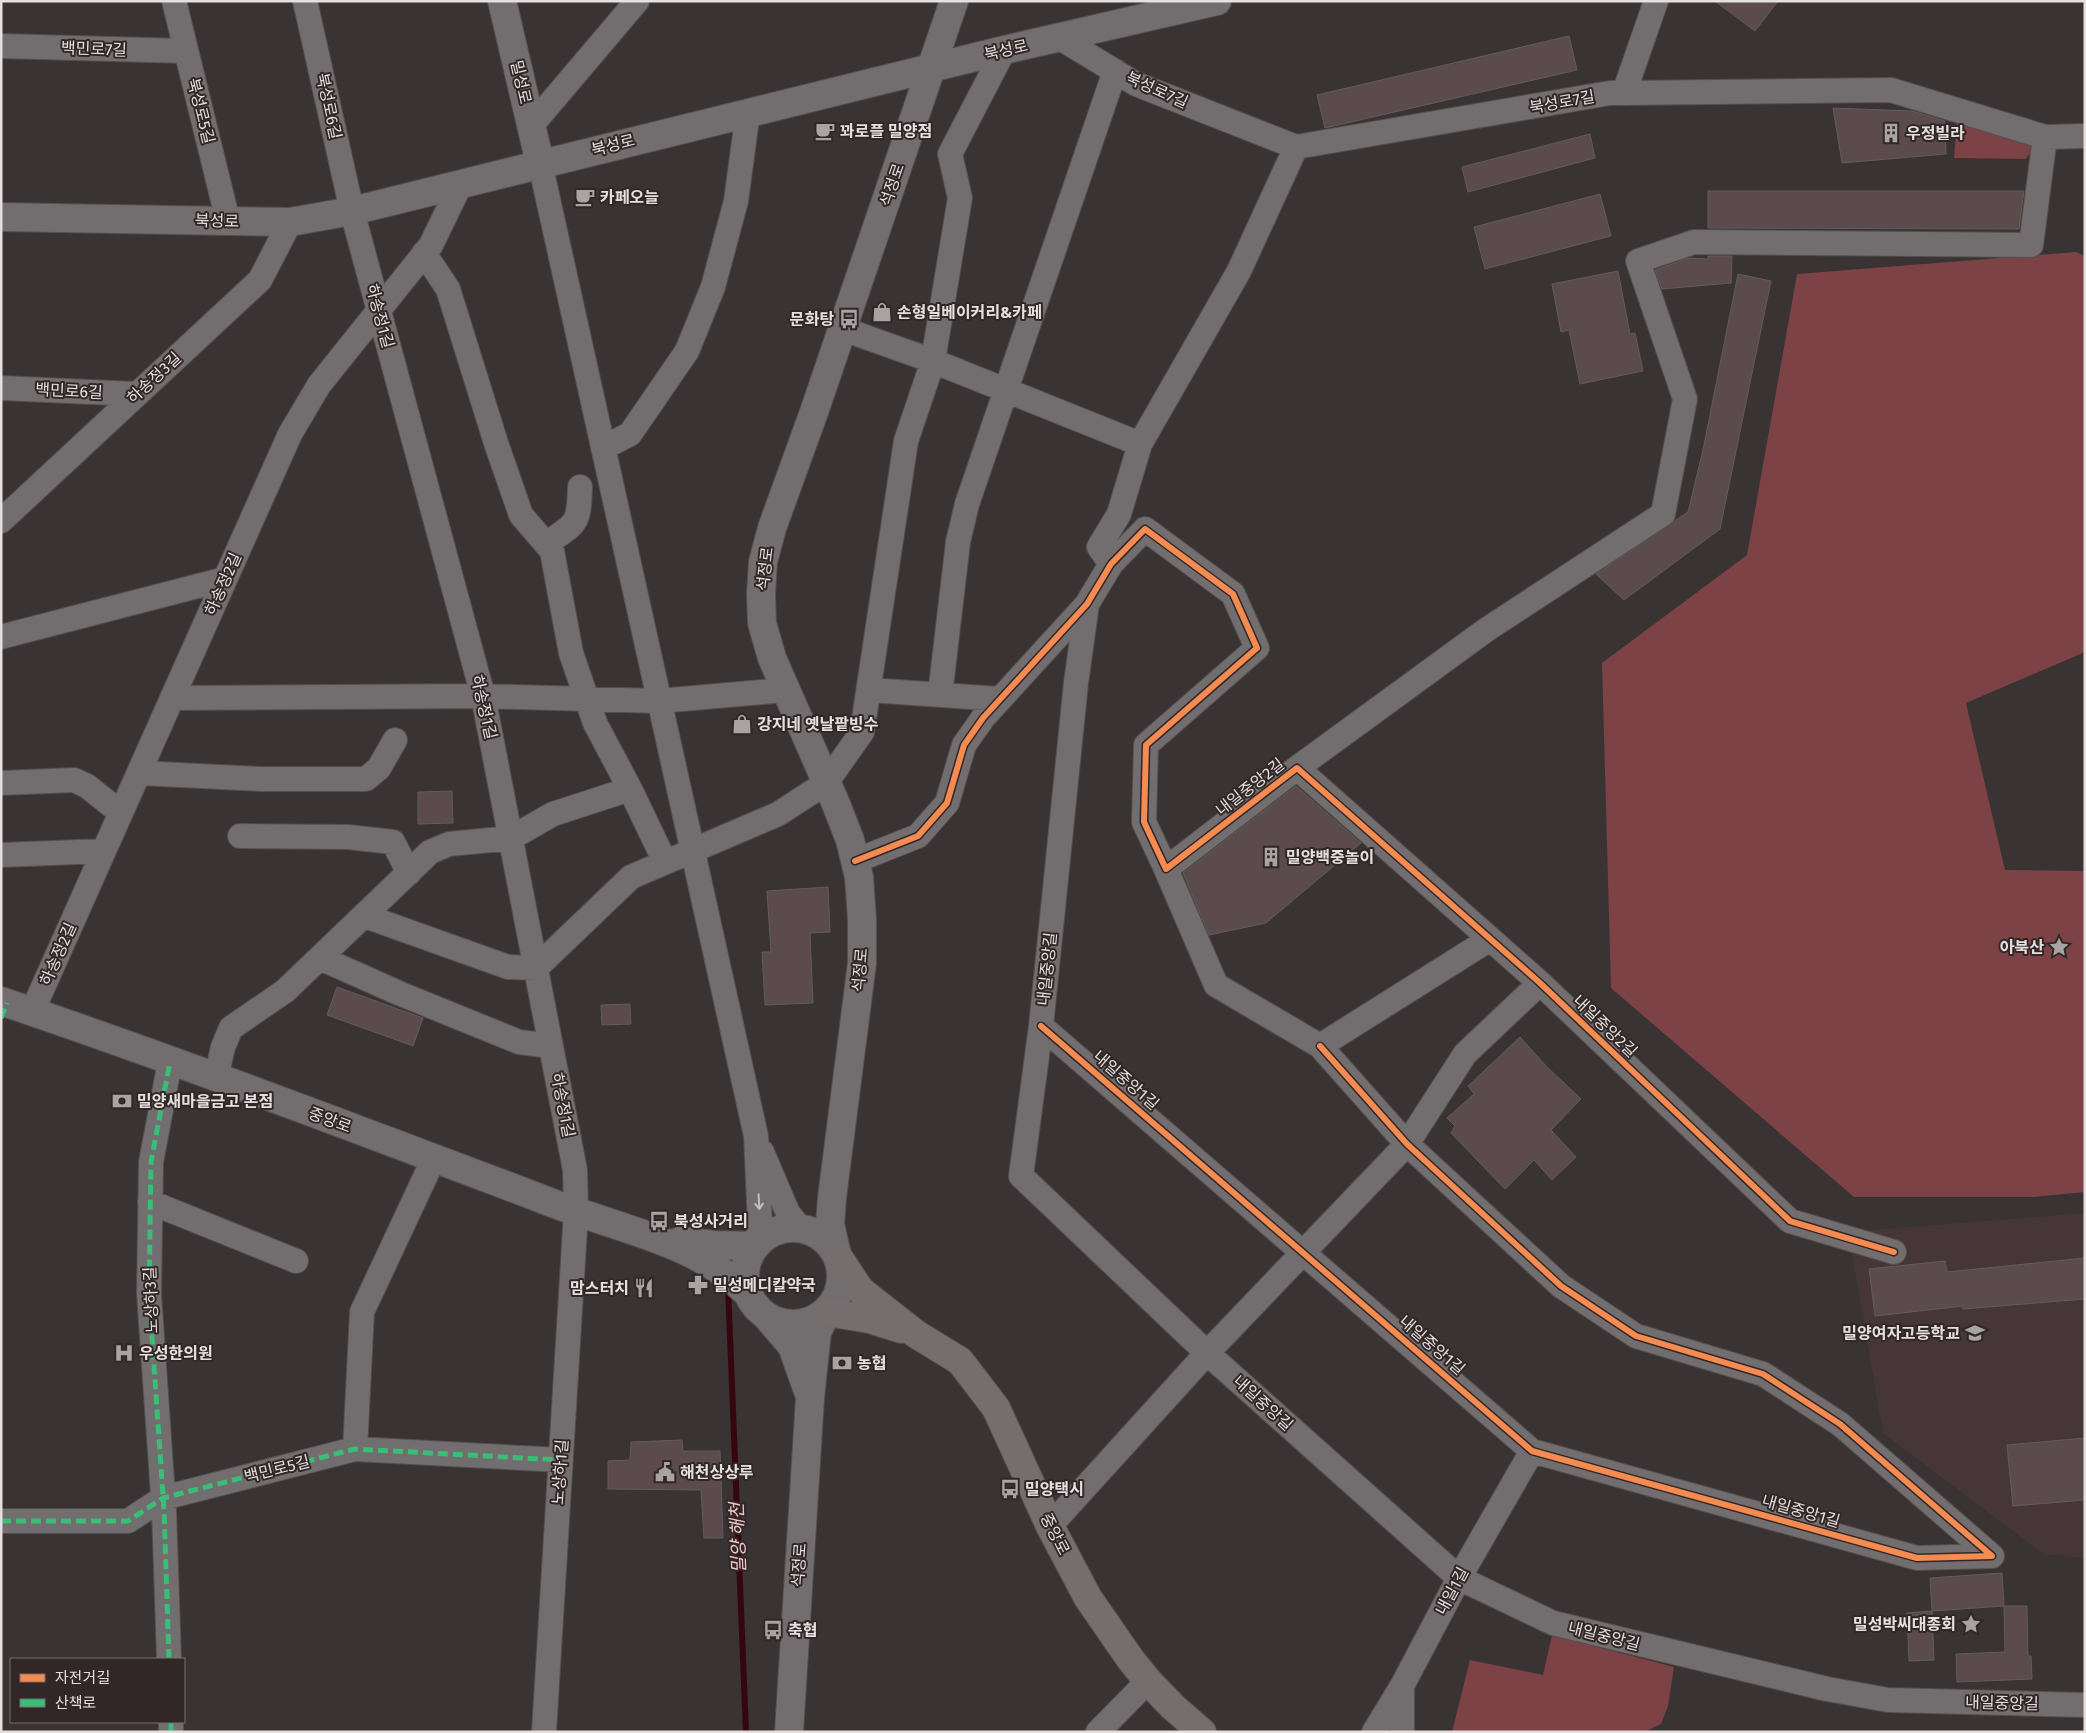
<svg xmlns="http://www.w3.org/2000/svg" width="2086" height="1733" viewBox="0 0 2086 1733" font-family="'Fira Sans','Noto Sans KR',sans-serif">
  <rect width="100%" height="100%" fill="#393333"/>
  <path fill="#473637" d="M2085 1213V1558L2043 1554 1883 1433 1848 1232Z"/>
  <path fill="#7c4246" d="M1957 118 2034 147 2026 159 1954 158Z
    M2076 252 2085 256V652L1966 703 2005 870 2085 871V1192L2033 1197H1854L1611 988 1602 663 1747 555 1797 274Z
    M1552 1635 1674 1667 1668 1706 1661 1724 1644 1732H1452L1470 1660 1543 1675Z"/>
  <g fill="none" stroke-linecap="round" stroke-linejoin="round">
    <path stroke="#36060f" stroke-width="6" d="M728 1287 746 1732"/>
  </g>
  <path fill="#5b4b4d" stroke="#625c5c" d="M1715 1H1778L1755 31Z
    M1569 36 1577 70 1325 128 1317 95Z
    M1833 108 1912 111 1945 121 1946 154 1842 163Z
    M1590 134 1595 158 1468 192 1462 167Z
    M1708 191H2024L2019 229 1708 228Z
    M1600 194 1611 236 1485 269 1474 227Z
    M1708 256H1732L1731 283 1662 289 1655 270 1688 258 1708 259Z
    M1618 271 1630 334 1635 333 1643 371 1580 384 1569 330 1561 332 1552 284Z
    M1738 274 1771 281 1720 529 1624 600 1596 574 1688 512 1703 450Z
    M1296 786 1361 843 1266 923 1209 935 1183 873Z
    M452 791 453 823 418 824V792Z
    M828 887 830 932 810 933 813 1003 765 1005 762 952H771L767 891Z
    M337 987 423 1018 413 1046 327 1015Z
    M630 1004 631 1024 602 1025 601 1005Z
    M1520 1037 1547 1067 1581 1099 1551 1130 1576 1157 1552 1180 1534 1160 1505 1189 1451 1133 1455 1126 1447 1118 1474 1094 1468 1086Z
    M2085 1258V1299L1963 1309V1306L1875 1316 1869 1269 1945 1261 1947 1272Z
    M2085 1438V1500L2013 1506 2007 1445Z
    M682 1440 683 1451H720L723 1538H704L701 1490 608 1489V1461L630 1460 631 1442Z
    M2002 1573 2004 1606 1932 1611 1930 1578Z
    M2004 1606H2027L2028 1656H2031L2032 1679 1957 1682 1956 1654 2005 1652Z
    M1932 1611 1934 1660 1909 1661 1907 1613Z"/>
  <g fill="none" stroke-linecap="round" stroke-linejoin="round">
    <defs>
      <path id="minor" d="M174 1 228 221
        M305 1 352 211 483 696 575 1170 576 1212 544 1732
        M1060 38 1136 84 1296 147 1610 93H1624L1891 90 2045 137 2085 136
        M1 46 186 51
        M1624 93 1656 1
        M531 126 637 1
        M540 163 756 1136 760 1226 755 1246
        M424 253 448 289 496 443 521 515 552 551 571 653 595 723 630 789
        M843 329 933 361 1140 444 1119 514 1099 547 1111 564
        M1 388 136 394
        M1140 444 1239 271 1296 147
        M603 448 630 434 687 351 713 287 736 201 748 112
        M1 521 260 280 290 222
        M546 544C576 523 579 526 580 487
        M1087 604 1076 683 1041 1026 1021 1176 1207 1353 1459 1578 1553 1623 1827 1689 1888 1700 2085 1705
        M1 637 225 579
        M869 690 1000 699
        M940 695 958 542 967 504 1115 71
        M172 698 483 696 659 701 786 690
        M1297 768 1486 630 1663 514 1685 399 1638 261 1694 242 2031 245 2045 137
        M139 773 261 779H366L379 768 395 740
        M1 783 74 780 87 786 121 813
        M240 836 348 837 393 842 409 873
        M1 855 104 851
        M855 861 918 836 947 803 964 745 983 718 1087 604 1111 564 1145 529 1233 594 1257 648 1146 745 1144 822 1166 869 1297 768 1540 983 1790 1221 1894 1252
        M1166 869 1216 985 1320 1046 1490 939
        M365 916 508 967 536 968 631 877 778 814 826 783 862 732 906 441 933 361 960 198 950 154 1004 50
        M320 958 401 994 519 1042 551 1046
        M32 1012 290 434 319 385 431 245 461 183
        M1041 1026 1532 1451 1917 1558 1992 1556 1840 1424 1763 1374 1636 1336 1561 1286 1407 1144 1320 1046
        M216 1078 223 1047 231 1028 285 991 430 852 449 844 511 838 553 814 630 789 665 862
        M762 1152 788 1213 800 1228
        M150 1202 296 1261
        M355 1449 362 1312 434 1158
        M1 1521H128L163 1498 355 1449 561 1460
        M1050 1526 1207 1353 1407 1144 1465 1054 1540 983
        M169 1659 164 1510 149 1294 151 1162 170 1062
        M171 1722V1732
        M1098 1732 1148 1681
        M1374 1732 1402 1686 1459 1578 1532 1451
        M1402 1732V1686"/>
      <path id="tertiary" d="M502 1 540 163
        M1 217 290 222 352 211 1004 50 1217 1
        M1 1001C178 1061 354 1128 529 1194 545 1200 561 1207 578 1212 637 1233 702 1247 747 1293
        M745 1276a48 48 0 1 1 96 0a48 48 0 1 1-96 0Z
        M680 1241 714 1245 755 1246
        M837 1255 830 1224 832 1198 862 963V920L859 877 850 840 836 804 772 658 762 623 761 594 763 562 772 528 814 412 954 1
        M768 1318 792 1346 808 1391
        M789 1732 810 1398 817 1332 827 1312"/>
      <path id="secondary" d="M837 1255 860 1290 916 1334 960 1361 996 1408 1050 1526 1088 1598 1131 1660 1148 1681 1172 1706 1202 1732
        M827 1312 869 1319 901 1329"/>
    </defs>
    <use href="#minor" stroke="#544f4f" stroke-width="26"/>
    <use href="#tertiary" stroke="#544f4f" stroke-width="30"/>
    <use href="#secondary" stroke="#544f4f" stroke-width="30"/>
    <use href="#minor" stroke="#726d6e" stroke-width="24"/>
    <use href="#tertiary" stroke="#726d6e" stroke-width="28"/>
    <use href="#secondary" stroke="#746e6e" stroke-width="28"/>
    <path stroke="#3abd76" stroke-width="5" stroke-dasharray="10 5" stroke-linecap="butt" d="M1 1018 7 1003
      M1 1521H128L163 1498 355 1449 561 1460
      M169 1659 164 1510 149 1294 151 1162 170 1062
      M171 1722V1732"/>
    <defs>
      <path id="cycleway" d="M855 861 918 836 947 803 964 745 983 718 1087 604 1111 564 1145 529 1233 594 1257 648 1146 745 1144 822 1166 869 1297 768 1540 983 1790 1221 1894 1252
        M1041 1026 1532 1451 1917 1558 1992 1556 1840 1424 1763 1374 1636 1336 1561 1286 1407 1144 1320 1046"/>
    </defs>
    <use href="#cycleway" stroke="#312727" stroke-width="9"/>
    <use href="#cycleway" stroke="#f68b52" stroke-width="6"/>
  </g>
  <defs><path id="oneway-shaft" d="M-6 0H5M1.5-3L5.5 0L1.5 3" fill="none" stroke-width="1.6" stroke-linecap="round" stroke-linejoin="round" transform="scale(1.25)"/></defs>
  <use stroke="#c3bdbd" href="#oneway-shaft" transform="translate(759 1202) rotate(87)"/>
  <defs>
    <symbol id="cafe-bare" viewBox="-9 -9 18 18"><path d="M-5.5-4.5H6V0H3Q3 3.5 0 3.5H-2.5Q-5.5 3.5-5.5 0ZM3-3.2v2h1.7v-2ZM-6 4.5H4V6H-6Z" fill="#a9a3a3" stroke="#312727" stroke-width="2.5" paint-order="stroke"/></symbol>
    <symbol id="building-bare" viewBox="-9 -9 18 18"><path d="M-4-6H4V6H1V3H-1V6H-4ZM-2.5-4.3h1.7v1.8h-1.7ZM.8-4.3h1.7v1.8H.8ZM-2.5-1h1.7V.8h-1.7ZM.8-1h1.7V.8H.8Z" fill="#a9a3a3" stroke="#312727" stroke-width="2.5" paint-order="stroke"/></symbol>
    <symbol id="shop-bare" viewBox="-9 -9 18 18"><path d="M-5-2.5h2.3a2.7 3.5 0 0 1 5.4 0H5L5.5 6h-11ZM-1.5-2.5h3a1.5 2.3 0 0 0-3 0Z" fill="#a9a3a3" stroke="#312727" stroke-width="2.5" paint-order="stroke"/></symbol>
    <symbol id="bus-bare" viewBox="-9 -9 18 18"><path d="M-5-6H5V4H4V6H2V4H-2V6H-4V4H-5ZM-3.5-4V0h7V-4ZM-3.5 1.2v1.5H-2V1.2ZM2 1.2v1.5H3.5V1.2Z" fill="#a9a3a3" stroke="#312727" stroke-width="2.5" paint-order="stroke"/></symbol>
    <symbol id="sight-bare" viewBox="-9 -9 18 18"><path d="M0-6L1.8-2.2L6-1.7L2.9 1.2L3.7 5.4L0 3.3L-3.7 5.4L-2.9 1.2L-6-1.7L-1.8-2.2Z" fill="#a9a3a3" stroke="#312727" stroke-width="2.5" paint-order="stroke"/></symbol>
    <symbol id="bank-bare" viewBox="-9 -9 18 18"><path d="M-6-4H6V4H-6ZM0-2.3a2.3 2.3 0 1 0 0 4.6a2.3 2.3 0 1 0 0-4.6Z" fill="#a9a3a3" stroke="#312727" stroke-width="2.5" paint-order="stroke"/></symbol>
    <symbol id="pharmacy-bare" viewBox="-9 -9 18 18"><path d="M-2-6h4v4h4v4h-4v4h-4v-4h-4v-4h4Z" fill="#a9a3a3" stroke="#312727" stroke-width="2.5" paint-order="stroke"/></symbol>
    <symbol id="restaurant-bare" viewBox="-9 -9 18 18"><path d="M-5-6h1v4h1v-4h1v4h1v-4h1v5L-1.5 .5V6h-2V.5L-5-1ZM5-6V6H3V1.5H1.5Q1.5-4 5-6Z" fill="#a9a3a3" stroke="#312727" stroke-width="2.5" paint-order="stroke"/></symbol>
    <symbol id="school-bare" viewBox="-9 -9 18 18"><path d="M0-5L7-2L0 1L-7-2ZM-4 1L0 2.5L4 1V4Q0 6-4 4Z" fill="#a9a3a3" stroke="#312727" stroke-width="2.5" paint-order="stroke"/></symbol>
    <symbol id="hospital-bare" viewBox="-9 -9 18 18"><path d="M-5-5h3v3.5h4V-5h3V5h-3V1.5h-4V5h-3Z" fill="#a9a3a3" stroke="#312727" stroke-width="2.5" paint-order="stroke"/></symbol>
    <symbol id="civic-bare" viewBox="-9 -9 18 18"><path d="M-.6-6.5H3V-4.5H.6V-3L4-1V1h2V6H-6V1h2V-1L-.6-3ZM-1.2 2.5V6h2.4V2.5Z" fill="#a9a3a3" stroke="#312727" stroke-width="2.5" paint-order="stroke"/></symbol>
  </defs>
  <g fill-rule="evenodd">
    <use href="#cafe-bare" x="811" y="117" width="28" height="28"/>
    <use href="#building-bare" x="1877" y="119" width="28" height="28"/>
    <use href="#cafe-bare" x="571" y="183" width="28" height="28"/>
    <use href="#shop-bare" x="868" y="298" width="28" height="28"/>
    <use href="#bus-bare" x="835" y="305" width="28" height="28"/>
    <use href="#shop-bare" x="728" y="710" width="28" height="28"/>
    <use href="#building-bare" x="1257" y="843" width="28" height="28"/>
    <use href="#sight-bare" x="2045" y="933" width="28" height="28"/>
    <use href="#bank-bare" x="108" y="1087" width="28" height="28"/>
    <use href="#bus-bare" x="645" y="1207" width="28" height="28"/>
    <use href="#pharmacy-bare" x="684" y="1271" width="28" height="28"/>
    <use href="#restaurant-bare" x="630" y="1274" width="28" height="28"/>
    <use href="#school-bare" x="1961" y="1319" width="28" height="28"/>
    <use href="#hospital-bare" x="110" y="1339" width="28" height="28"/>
    <use href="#bank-bare" x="828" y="1349" width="28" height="28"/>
    <use href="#civic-bare" x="651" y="1458" width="28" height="28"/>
    <use href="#bus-bare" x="996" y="1475" width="28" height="28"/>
    <use href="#sight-bare" x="1957" y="1610" width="28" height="28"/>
    <use href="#bus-bare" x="759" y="1616" width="28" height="28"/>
  </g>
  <g text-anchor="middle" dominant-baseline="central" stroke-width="4" stroke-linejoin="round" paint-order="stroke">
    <g font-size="16" fill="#e6dfdf" stroke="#312727">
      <text transform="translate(94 49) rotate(2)">백민로7길</text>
      <text transform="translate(1006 50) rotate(-13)">북성로</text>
      <text transform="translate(521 82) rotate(77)">밀성로</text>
      <text transform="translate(1157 90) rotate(24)">북성로7길</text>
      <text transform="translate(1562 102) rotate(-10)">북성로7길</text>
      <text transform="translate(329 106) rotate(78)">북성로6길</text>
      <text transform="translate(201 111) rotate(76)">북성로5길</text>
      <text transform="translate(613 145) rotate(-14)">북성로</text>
      <text transform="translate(892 185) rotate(-71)">석정로</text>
      <text transform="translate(217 221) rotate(1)">북성로</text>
      <text transform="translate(380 316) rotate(75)">하송정1길</text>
      <text transform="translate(154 378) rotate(-43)">하송정3길</text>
      <text transform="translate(69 391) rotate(3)">백민로6길</text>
      <text transform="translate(765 569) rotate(-83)">석정로</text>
      <text transform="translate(223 584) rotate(-66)">하송정2길</text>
      <text transform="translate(484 707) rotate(77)">하송정1길</text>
      <text transform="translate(1250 787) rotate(-38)">내일중앙2길</text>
      <text transform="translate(58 954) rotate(-66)">하송정2길</text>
      <text transform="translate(1047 969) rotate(-84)">내일중앙길</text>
      <text transform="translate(860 970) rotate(-85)">석정로</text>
      <text transform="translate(1605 1026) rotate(44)">내일중앙2길</text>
      <text transform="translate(1126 1080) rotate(41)">내일중앙1길</text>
      <text transform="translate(563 1105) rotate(79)">하송정1길</text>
      <text transform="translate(330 1120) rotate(20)">중앙로</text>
      <text transform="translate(151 1300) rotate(-92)">노상하3길</text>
      <text transform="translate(1432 1345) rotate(41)">내일중앙1길</text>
      <text transform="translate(1263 1403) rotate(42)">내일중앙길</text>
      <text transform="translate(277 1469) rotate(-14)">백민로5길</text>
      <text transform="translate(560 1472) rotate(-86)">노상하1길</text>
      <text transform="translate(1801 1511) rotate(16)">내일중앙1길</text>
      <text transform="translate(1055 1534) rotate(63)">중앙로</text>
      <text transform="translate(799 1565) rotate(-86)">석정로</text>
      <text transform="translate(1452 1591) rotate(-62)">내일1길</text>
      <text transform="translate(1604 1636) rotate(14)">내일중앙길</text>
      <text transform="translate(2002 1703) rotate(1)">내일중앙길</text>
    </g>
    <g font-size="16" font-weight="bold" fill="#e6dfdf" stroke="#312727" text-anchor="start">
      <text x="840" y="131">꽈로플 밀양점</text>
      <text x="1906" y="133">우정빌라</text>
      <text x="600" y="197">카페오늘</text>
      <text x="897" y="312">손형일베이커리&amp;카페</text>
      <text x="834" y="319" text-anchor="end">문화탕</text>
      <text x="757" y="724">강지네 옛날팥빙수</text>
      <text x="1286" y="857">밀양백중놀이</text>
      <text x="2044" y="947" text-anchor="end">아북산</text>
      <text x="137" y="1101">밀양새마을금고 본점</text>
      <text x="674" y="1221">북성사거리</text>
      <text x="713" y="1285">밀성메디칼약국</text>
      <text x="629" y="1288" text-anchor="end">맘스터치</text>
      <text x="1960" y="1333" text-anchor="end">밀양여자고등학교</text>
      <text x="139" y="1353">우성한의원</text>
      <text x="857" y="1363">농협</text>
      <text x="680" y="1472">해천상상루</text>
      <text x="1025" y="1489">밀양택시</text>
      <text x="1956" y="1624" text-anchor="end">밀성박씨대종회</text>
      <text x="788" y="1630">축협</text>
    </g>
    <g font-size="18" font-style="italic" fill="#f4c6c7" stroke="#312727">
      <text transform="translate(738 1538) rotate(-92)">밀양 해천</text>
    </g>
  </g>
  <rect width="2086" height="1733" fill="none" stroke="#e6dfdf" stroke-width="5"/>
  <rect x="10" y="1658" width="175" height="65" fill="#312727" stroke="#797171"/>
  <rect x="20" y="1674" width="25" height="8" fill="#f68b52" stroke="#797171"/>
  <text x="55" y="1683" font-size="15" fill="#e6dfdf">자전거길</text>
  <rect x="20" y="1699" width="25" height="8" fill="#3abd76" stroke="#797171"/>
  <text x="55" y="1708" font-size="15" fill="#e6dfdf">산책로</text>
</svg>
